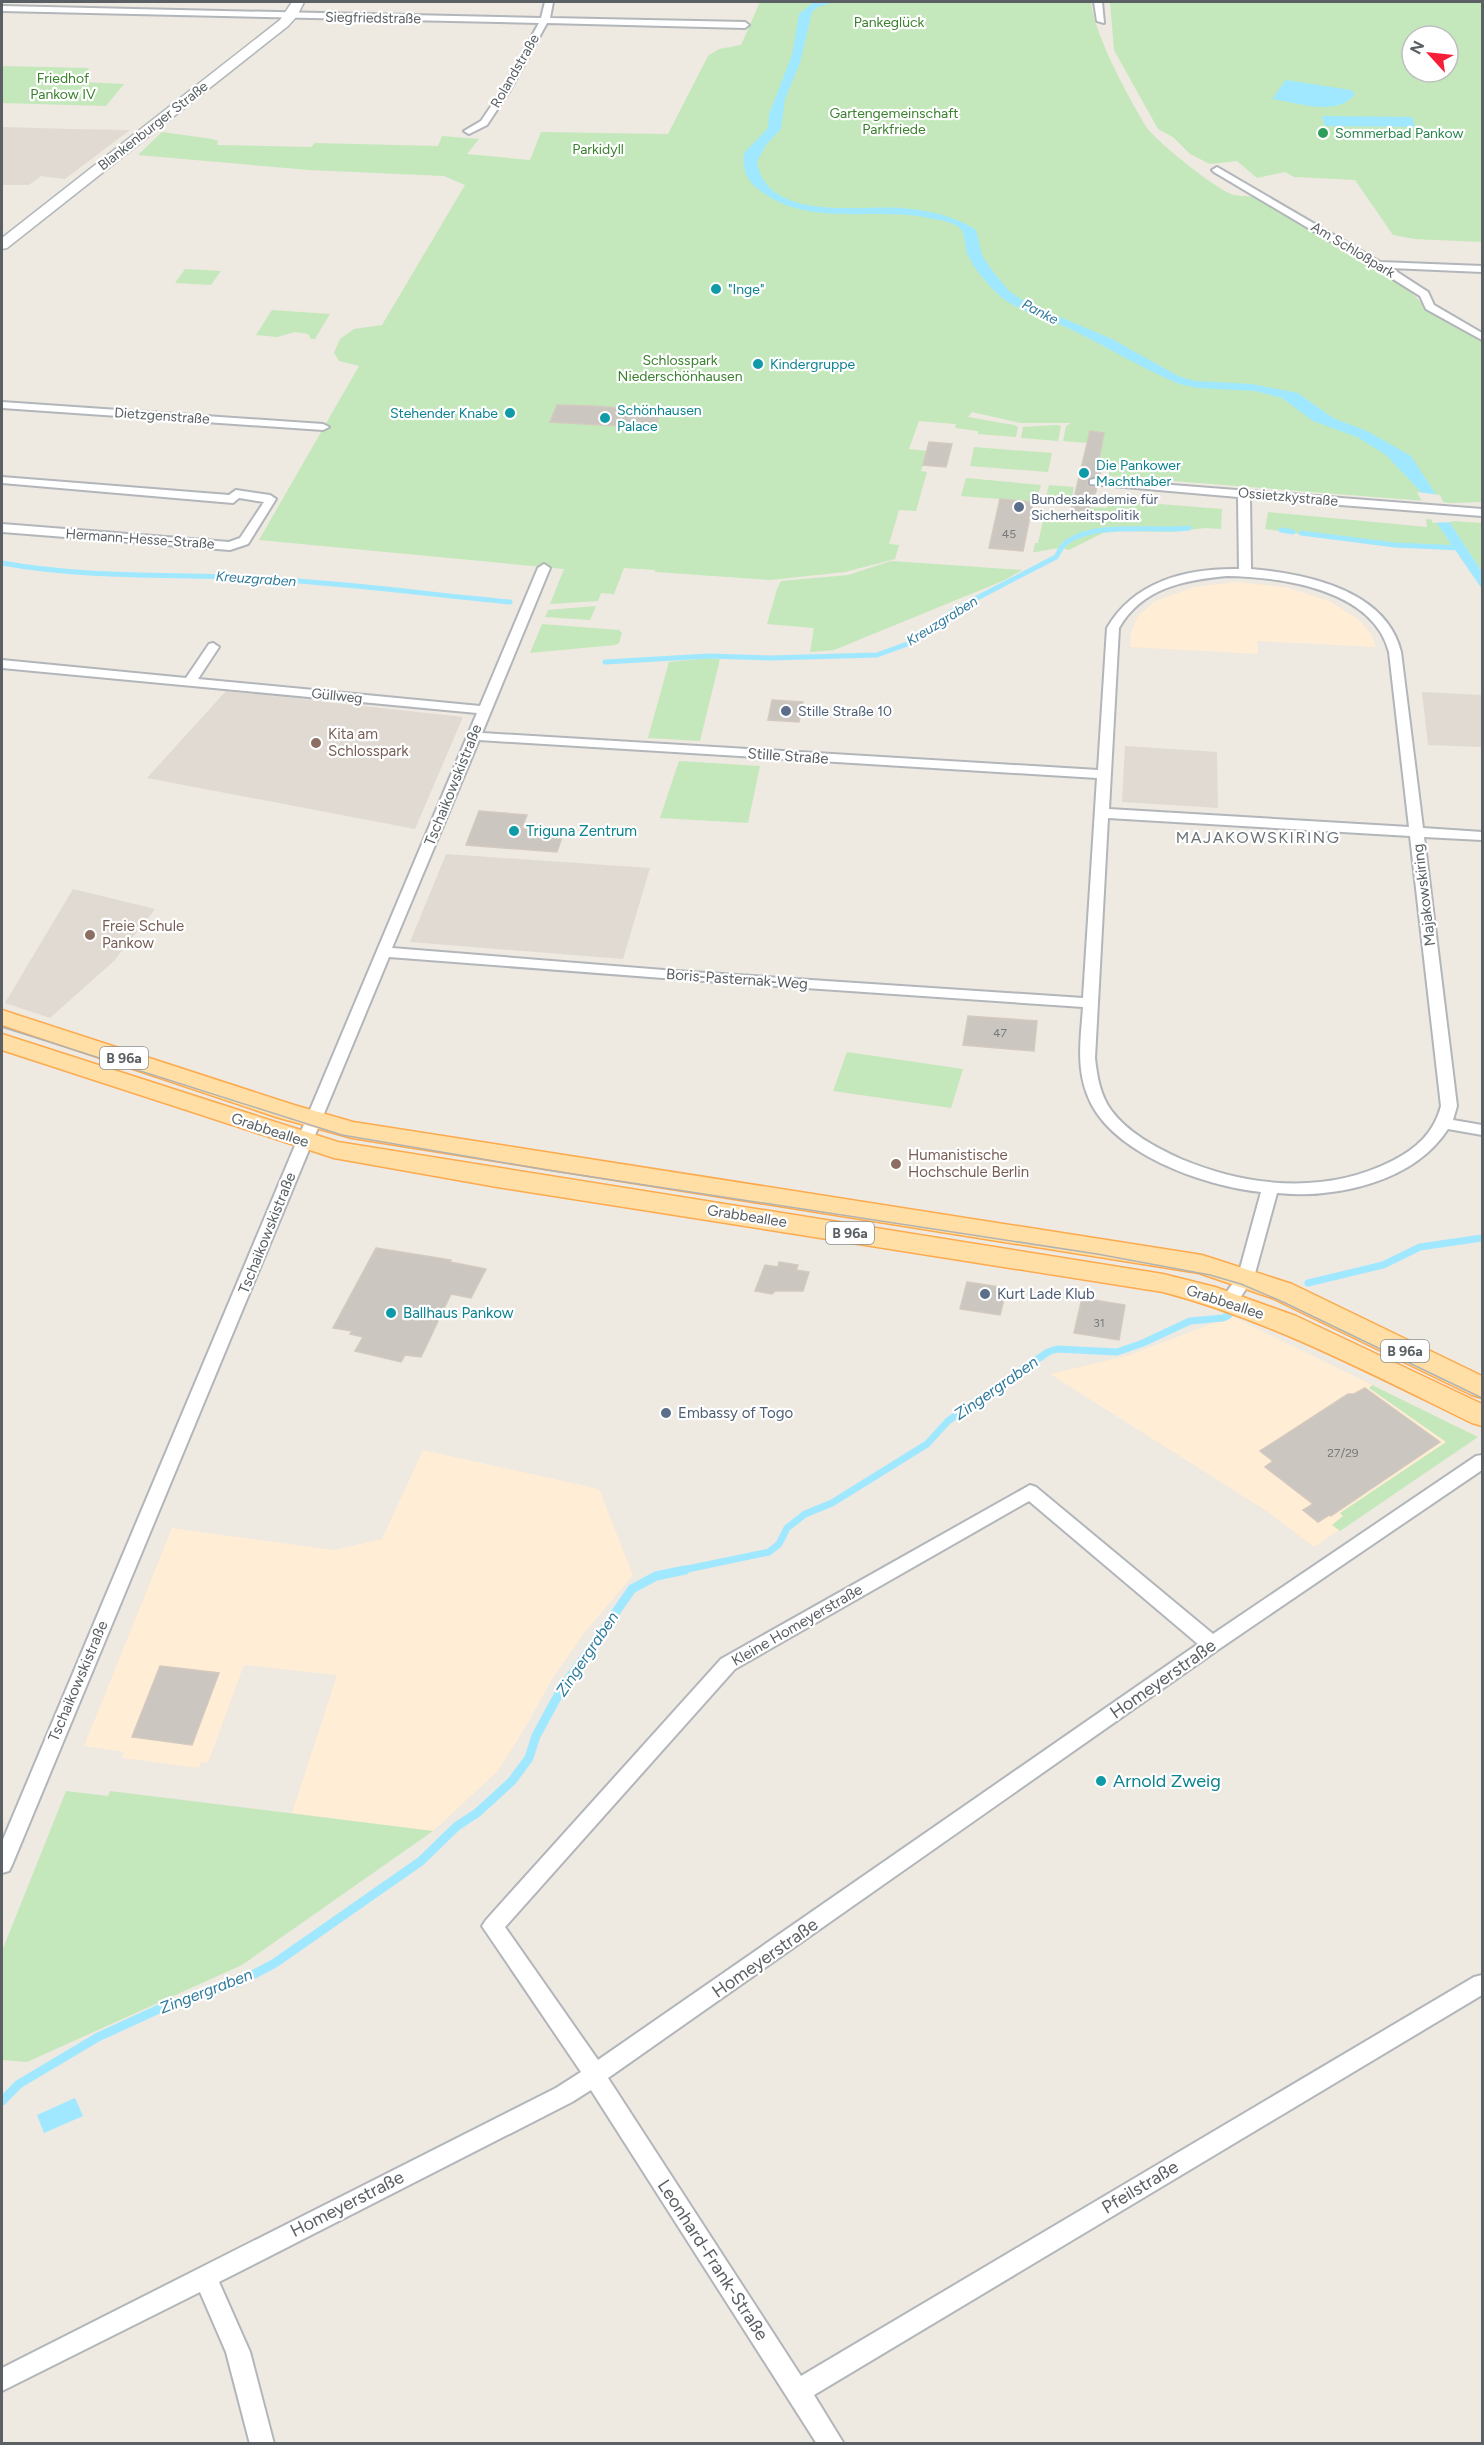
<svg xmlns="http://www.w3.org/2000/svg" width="1484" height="2445" viewBox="0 0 1484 2445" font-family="Figtree,sans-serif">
  <rect width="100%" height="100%" fill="#eee9e1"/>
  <path fill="#ffedd5" d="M1237 582 1285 587 1329 601 1358 619 1371 634 1376 647 1257 641 1258 654 1130 647 1131 633 1138 616 1155 601 1194 587Z
    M1232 1316 1476 1436 1314 1547 1265 1510 1050 1374 1130 1355Z
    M423 1450 599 1489 633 1575 585 1632 552 1679 528 1723 498 1771 433 1831 292 1813 337 1675 244 1665 208 1763 201 1762 199 1768 122 1758 124 1752 84 1746 172 1528 334 1550 382 1539Z"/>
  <path fill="#e0dad2" d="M2 127 71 129 130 130 65 179 41 176 29 185H2Z
    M226 691 463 717 415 829 147 778Z
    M1422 692 1482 695V747L1428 745Z
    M1125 746 1217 752 1218 808 1122 802Z
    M446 854 650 868 623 959 410 942Z
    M73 889 155 909 114 961 50 1018 5 1003Z"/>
  <path fill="#c4e8bb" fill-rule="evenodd" d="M760 2H1091C1094 34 1129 99 1147 128 1157 142 1218 191 1234 195 1243 197 1252 195 1262 199L1412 293 1427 309 1482 342V502L1451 503 1109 476V471L1097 470 1101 444 1063 441 1066 426 1071 423H1020L972 412 968 417 1014 425 1018 427 1016 437 978 434V431L955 428 956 424 919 421 909 449 927 451 921 471 927 472 916 511 899 510 889 544 899 545 895 559 845 572 770 580 655 572V570L624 568 614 594 601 593 598 601 550 604 564 569 259 540 359 366 339 361 334 353 340 339 354 329 382 325 465 185 444 176 309 170 138 155 162 132 212 139 218 141 217 145 311 147 315 143 438 146 442 136 479 139 467 154 530 160 541 132 668 134 708 56 719 49 741 45Z
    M1110 2H1482V242L1414 239 1393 235 1355 180 1294 177 1285 172 1257 178 1237 161 1210 164 1190 154 1173 137 1158 129 1114 50ZM1412 36H1448V72H1412Z
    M2 66 89 68 82 82 124 84 106 106 2 103Z
    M185 269 221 271 211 285 175 283Z
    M272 310 330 314 315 339H311L308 334 295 332 277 337 256 335Z
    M1057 425 1061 426 1058 441 1021 438 1023 427Z
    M974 447 1052 453 1048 472 970 466Z
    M966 478 1041 485 1036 502 961 496Z
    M1049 485 1074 487 1071 502 1045 500Z
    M1109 500 1222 509 1221 529 1205 528 1171 532 1121 531 1103 533 1069 550C1058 545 1044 552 1033 552L1035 543H1038L1043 521H1052L1053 518 1087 521 1090 507 1107 508Z
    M1268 512 1427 527 1426 519 1482 523V572L1470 554 1454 549 1394 547 1265 529Z
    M891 561 1022 570 1005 580 834 650 810 652 814 628 767 624 777 589 781 581 848 575Z
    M596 606 590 620 545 617 548 610Z
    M542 624 619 630 622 633 619 643 615 645 530 653Z
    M709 658 720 659 700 741 648 738 669 662Z
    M679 761 760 766 748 823 660 818Z
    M847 1052 963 1069 951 1108 833 1091Z
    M1372 1385 1478 1437 1340 1531 1332 1525 1343 1516 1340 1513 1446 1442 1369 1388Z
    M66 1791 108 1796 110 1791 433 1831 242 1965 27 2062 2 2060V1951Z"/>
  <path fill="#a0e8ff" d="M814 2H834L818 7 812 12 800 63 785 99 781 129 766 145 757 162C767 222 859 205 902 208 927 210 955 216 976 230L982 255 991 269 1009 291 1027 303 1112 339 1178 376 1195 381 1252 384 1298 393 1333 418 1367 431 1411 456 1435 493 1450 523 1482 572V589L1436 522 1420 491 1386 455 1357 437 1313 421 1282 398 1255 391 1198 388 1179 384C1143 369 1109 348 1074 331 1050 319 1020 313 1000 296 988 285 973 268 967 253 965 246 965 237 962 231 958 223 941 220 933 219 875 205 808 230 758 189 746 180 742 168 744 153L768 128 769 114 792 55 799 14Z
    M1286 80 1351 90 1355 94C1337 118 1296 102 1272 99Z
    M1322 116 1412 117 1415 127 1325 126Z
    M75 2098 83 2116 44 2133 37 2115Z"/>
  <path fill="#eee9e1" d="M1417 492 1440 495 1453 522 1433 523Z"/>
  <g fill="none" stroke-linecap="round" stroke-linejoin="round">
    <path stroke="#a0e8ff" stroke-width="5" d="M1281 530 1293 532
      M1301 533 1395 545 1461 548
      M2 563C85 578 168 574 252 578 338 582 424 594 510 602
      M605 662 709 656 770 658 877 655 910 643 954 610 1056 557C1059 552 1062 545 1067 542 1096 521 1155 532 1189 528"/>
    <path stroke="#a0e8ff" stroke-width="7" d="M1308 1283 1383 1265 1420 1247 1482 1238
      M678 1571 769 1552 779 1544 787 1528 805 1514 832 1503 927 1444 948 1421 1048 1352 1057 1349 1117 1352 1143 1343 1190 1321 1223 1318 1229 1315"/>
    <path stroke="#a0e8ff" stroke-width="9" d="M2 2101 19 2084 98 2037 159 2009 241 1981 275 1963 421 1861 457 1826 477 1813 512 1781 529 1758 536 1736 561 1690 632 1589 656 1576 685 1570"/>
  </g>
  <path fill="#cbc6c0" stroke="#d3c9bf" stroke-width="1.5" d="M557 405 593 406 661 411 655 428 550 422Z
    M1090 431 1104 433 1097 471H1101L1099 477 1088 480V486L1097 487 1095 494H1092L1087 521 1069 519Z
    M929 442 952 444 946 467 923 465Z
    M1000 499 1033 502 1023 551 989 548Z
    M772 700 803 702 799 722 768 720Z
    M479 811 527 815 522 828 564 831 557 852 466 845Z
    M968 1016 1037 1021 1034 1051 963 1045Z
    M376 1248 451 1260 450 1262 486 1269 471 1298 451 1294 421 1357 405 1355 401 1362 355 1351 363 1337 350 1334 352 1331 333 1328Z
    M779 1262 798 1265 796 1270 809 1272 803 1291H775L772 1294 755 1291 765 1265 778 1267Z
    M967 1282 1007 1288 1000 1315 960 1309Z
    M1082 1298 1125 1305 1119 1340 1074 1333Z
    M1365 1388 1440 1442 1331 1516 1329 1515 1318 1522 1303 1510 1313 1504 1265 1467 1273 1461 1260 1451 1348 1394H1354Z
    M160 1666 219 1673 192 1745 132 1737Z"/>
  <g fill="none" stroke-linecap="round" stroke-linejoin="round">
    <defs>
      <path id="minor" d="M545 2H553L550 18 745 22 749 25 745 28 547 23 510 90 487 125 469 134 464 131 481 121 502 90 539 23 2 11V6L541 18Z
        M1094 2H1102L1104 23 1097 21Z
        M1217 167 1380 262 1482 266V272L1391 268 1428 292 1434 305 1482 333V340L1426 309 1420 296 1374 267 1214 172 1212 170Z
        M2 402 323 424 329 427 323 430 2 408Z
        M2 477 229 495 236 490 270 495 276 499 248 544 230 550 2 532V524L229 542 240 538 264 502 239 498 233 503 2 483Z
        M1094 479 1482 509V516L1250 498 1251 569C1306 574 1386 590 1401 652L1423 828 1482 832V840L1424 837 1457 1106 1453 1120 1482 1125V1135L1448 1129C1414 1182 1336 1199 1277 1193L1254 1277 1236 1304H1224L1221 1300 1238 1276 1261 1192C1204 1186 1108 1153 1087 1094 1076 1066 1081 1036 1083 1007L676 979 389 957 12 1865 9 1871 2 1873V1842L477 713 2 668V660L186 678 209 644 213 643 219 647 198 679 480 706 538 568 544 564 550 568 482 733 1098 770 1107 628C1134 581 1187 568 1239 569L1238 497 1090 484V480ZM1227 576C1281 577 1373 589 1389 652L1409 827 1109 809 1119 628C1142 588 1184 580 1227 576ZM479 740 1097 778 1083 998 676 971 392 948ZM1108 818 1410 836 1441 1106C1434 1133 1416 1149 1392 1161 1325 1195 1248 1187 1181 1159 1155 1147 1128 1133 1111 1110 1100 1095 1097 1076 1095 1058Z
        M1482 1455V1470L1219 1649 608 2078 801 2376 1474 1977 1482 1975V1995L814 2395 844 2444H817L591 2090 572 2102 219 2282 250 2352 274 2444H250L226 2352 200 2292 2 2391V2368L556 2088 581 2072 482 1926 486 1920 721 1659 1030 1485 1036 1487 1213 1634 1476 1456ZM1029 1501 1198 1644 598 2060 505 1927 735 1669Z"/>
      <path id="secondary" d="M292 2H304L297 16 288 26 7 248 2 249V238L280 20Z"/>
      <path id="primary" d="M2 1010 294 1105 353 1122 1202 1255 1292 1284 1482 1376V1398L1472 1395 1272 1298 1199 1273 352 1138 276 1117 2 1025Z
        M2 1034 338 1142 1163 1274 1215 1287 1296 1316 1482 1404V1426L1472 1423C1371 1374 1272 1321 1163 1292L497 1187 334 1158 2 1050Z"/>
    </defs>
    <use href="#minor" stroke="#b2b6ba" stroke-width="4"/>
    <use href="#secondary" stroke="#b1b7ba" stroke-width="3"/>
    <use href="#primary" stroke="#fda94c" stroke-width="3"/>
    <use href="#minor" fill="#fff" fill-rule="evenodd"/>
    <use href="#secondary" fill="#fff" fill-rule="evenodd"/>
    <use href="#primary" fill="#ffdfa5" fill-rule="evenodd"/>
    <path stroke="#b1b2b3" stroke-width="1.5" d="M2 1027 342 1135 547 1170 1097 1254 1210 1275 1241 1284 1283 1302 1482 1398"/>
  </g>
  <circle fill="#2e9e5b" stroke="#fff" stroke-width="2" cx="1323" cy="133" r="6"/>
  <g fill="#0f9aa8" stroke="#fff" stroke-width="2">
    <circle cx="716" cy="289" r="6"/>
    <circle cx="758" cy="364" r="6"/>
    <circle cx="510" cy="413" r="6"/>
    <circle cx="605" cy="418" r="6"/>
    <circle cx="1084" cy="473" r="6"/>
    <circle cx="514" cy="831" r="6"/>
    <circle cx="391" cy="1313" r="6"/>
    <circle cx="1101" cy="1781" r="6"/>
  </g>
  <g fill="#5c6f8a" stroke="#fff" stroke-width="2">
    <circle cx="1019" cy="507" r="6"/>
    <circle cx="786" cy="711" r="6"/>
    <circle cx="985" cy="1294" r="6"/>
    <circle cx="666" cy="1413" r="6"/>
  </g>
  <g fill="#8d6e63" stroke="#fff" stroke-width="2">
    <circle cx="316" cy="743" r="6"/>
    <circle cx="90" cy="935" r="6"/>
    <circle cx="896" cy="1164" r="6"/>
  </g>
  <g text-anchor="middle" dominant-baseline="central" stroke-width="4.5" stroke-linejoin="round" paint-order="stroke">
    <g font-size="12" fill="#767a7a">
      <text x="1009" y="534">45</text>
      <text x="1000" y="1033">47</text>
      <text x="1099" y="1323">31</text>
      <text x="1343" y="1453">27/29</text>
    </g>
    <g font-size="14" fill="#5a6063" stroke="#fff">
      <text transform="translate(373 18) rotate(1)">Siegfriedstraße</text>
      <text transform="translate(515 71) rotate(-60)">Rolandstraße</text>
      <text transform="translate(153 126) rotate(-38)">Blankenburger Straße</text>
      <text transform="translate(1353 250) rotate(31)">Am Schloßpark</text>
      <text transform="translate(162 416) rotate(4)">Dietzgenstraße</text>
      <text transform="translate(1288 497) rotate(5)">Ossietzkystraße</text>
      <text transform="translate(140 539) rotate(4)">Hermann-Hesse-Straße</text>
      <text transform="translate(337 696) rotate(6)">Güllweg</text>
    </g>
    <g font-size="14" fill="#39812c" stroke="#fff">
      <text x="889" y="22">Pankeglück</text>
      <text x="63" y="78">Friedhof<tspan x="63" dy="16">Pankow IV</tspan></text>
      <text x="894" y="113">Gartengemeinschaft<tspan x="894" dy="16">Parkfriede</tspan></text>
      <text x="598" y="149">Parkidyll</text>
      <text x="680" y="360">Schlosspark<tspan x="680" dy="16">Niederschönhausen</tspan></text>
    </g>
    <g font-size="14" fill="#27864d" stroke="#fff" text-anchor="start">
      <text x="1335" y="133">Sommerbad Pankow</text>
    </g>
    <g font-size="14" fill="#0d838f" stroke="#fff" text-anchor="start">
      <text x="728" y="289">"Inge"</text>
      <text x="770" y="364">Kindergruppe</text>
      <text x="617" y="410">Schönhausen<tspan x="617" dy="16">Palace</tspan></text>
      <text x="498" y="413" text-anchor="end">Stehender Knabe</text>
      <text x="1096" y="465">Die Pankower<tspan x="1096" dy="16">Machthaber</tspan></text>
    </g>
    <g font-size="14" font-style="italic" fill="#2f7a9d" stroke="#fff">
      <text transform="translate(1040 312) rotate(27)">Panke</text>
      <text transform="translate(256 579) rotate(4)">Kreuzgraben</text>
      <text transform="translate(942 621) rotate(-32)">Kreuzgraben</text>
    </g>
    <g font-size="14" fill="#4e5e75" stroke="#fff" text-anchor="start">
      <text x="1031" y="499">Bundesakademie für<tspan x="1031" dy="16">Sicherheitspolitik</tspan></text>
      <text x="798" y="711">Stille Straße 10</text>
    </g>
    <g fill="#fff" stroke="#8c9092" stroke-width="1.5">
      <rect x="100" y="1047" width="48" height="22" rx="4.5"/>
      <rect x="826" y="1222" width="48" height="22" rx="4.5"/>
      <rect x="1381" y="1340" width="48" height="22" rx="4.5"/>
    </g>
    <g font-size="14" font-weight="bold" fill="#5a6063">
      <text x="124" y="1058">B 96a</text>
      <text x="850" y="1233">B 96a</text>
      <text x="1405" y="1351">B 96a</text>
    </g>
    <g font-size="15" fill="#785e54" stroke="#fff" text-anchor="start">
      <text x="328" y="734">Kita am<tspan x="328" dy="17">Schlosspark</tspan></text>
      <text x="102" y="926">Freie Schule<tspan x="102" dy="17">Pankow</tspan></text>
      <text x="908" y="1155">Humanistische<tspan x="908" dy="17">Hochschule Berlin</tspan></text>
    </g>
    <g font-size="15" fill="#5a6063" stroke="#fff">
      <text transform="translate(788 756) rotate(4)">Stille Straße</text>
      <text transform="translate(453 785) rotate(-68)">Tschaikowskistraße</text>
      <text transform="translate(1424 895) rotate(-97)">Majakowskiring</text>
      <text transform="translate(737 979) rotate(4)">Boris-Pasternak-Weg</text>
      <text transform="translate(270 1130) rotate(18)">Grabbeallee</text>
      <text transform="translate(747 1216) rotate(9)">Grabbeallee</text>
      <text transform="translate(267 1233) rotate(-68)">Tschaikowskistraße</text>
      <text transform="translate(1225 1302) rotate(18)">Grabbeallee</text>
      <text transform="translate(797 1625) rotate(-30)">Kleine Homeyerstraße</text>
      <text transform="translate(78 1681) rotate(-67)">Tschaikowskistraße</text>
    </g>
    <g font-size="15" fill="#0d838f" stroke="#fff" text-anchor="start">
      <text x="526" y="831">Triguna Zentrum</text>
      <text x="403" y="1313">Ballhaus Pankow</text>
    </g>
    <g font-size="15" fill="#4e5e75" stroke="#fff" text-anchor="start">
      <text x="997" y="1294">Kurt Lade Klub</text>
      <text x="678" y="1413">Embassy of Togo</text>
    </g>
    <g font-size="16" letter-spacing="1.5" fill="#6b7276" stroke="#fff">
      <text x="1258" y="837">MAJAKOWSKIRING</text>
    </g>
    <g font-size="16" font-style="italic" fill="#2f7a9d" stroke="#fff">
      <text transform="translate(996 1388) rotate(-35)">Zingergraben</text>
      <text transform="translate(587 1654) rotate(-56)">Zingergraben</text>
      <text transform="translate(206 1991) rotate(-21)">Zingergraben</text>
    </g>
    <g font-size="18" fill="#5a6063" stroke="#fff">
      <text transform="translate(1163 1679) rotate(-35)">Homeyerstraße</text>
      <text transform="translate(765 1958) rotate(-35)">Homeyerstraße</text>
      <text transform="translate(1140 2187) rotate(-31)">Pfeilstraße</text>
      <text transform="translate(347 2204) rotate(-27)">Homeyerstraße</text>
      <text transform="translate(713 2260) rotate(57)">Leonhard-Frank-Straße</text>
    </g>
    <g font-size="18" fill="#0d838f" stroke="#fff" text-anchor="start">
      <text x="1113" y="1781">Arnold Zweig</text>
    </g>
  </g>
  <rect width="1484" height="2445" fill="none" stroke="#5a6063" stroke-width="6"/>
  <g transform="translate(1430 54) rotate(297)"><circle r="28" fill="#ffffff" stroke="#bdbfc1" stroke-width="1.5"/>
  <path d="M0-4.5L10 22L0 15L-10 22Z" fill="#f71e37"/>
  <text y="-9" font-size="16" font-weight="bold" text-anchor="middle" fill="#5a6063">N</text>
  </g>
</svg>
